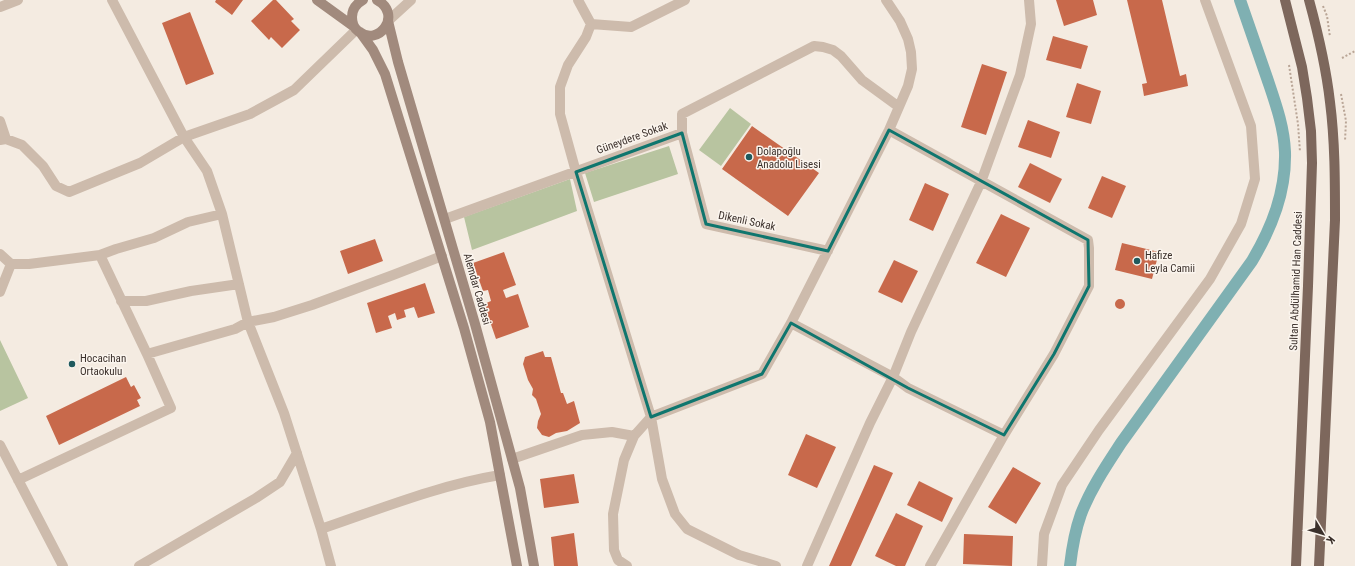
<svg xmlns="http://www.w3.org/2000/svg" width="1355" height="566" viewBox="0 0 1355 566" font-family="'Roboto Condensed',sans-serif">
  <rect width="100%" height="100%" fill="#f4ebe1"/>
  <path fill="#b8c4a0" d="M730 108 751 124 721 166 699 150Z
    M669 146 678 174 594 202 585 173Z
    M570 179 577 211 472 250 464 217Z
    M0 340 28 398 0 411Z"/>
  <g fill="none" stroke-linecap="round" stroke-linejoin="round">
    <path stroke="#7fb0b2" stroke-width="12" d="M1070 566C1072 548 1075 531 1081 514 1091 488 1106 466 1121 443L1252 261C1272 227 1286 192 1285 152 1284 126 1275 102 1267 78 1258 52 1249 26 1240 0"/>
  </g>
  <path fill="#c8694b" d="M216 0H243L232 15 215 2Z
    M273 0H276L294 19 291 21 300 30 282 48 271 37 269 40 251 21Z
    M1056 0H1093L1097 15 1064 26Z
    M1127 0H1162L1180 76 1186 74 1188 86 1144 96 1142 84 1147 83Z
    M190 12 214 74 186 85 162 23Z
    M1053 36 1088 46 1081 69 1046 60Z
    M982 64 1007 72 986 135 961 127Z
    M1077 83 1101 91 1091 124 1066 117Z
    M1028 120 1060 132 1051 158 1018 147Z
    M752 126 819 173 788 216 722 169Z
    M1030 163 1062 179 1050 203 1018 187Z
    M1102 176 1126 186 1112 218 1088 208Z
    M925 183 949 194 933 231 909 220Z
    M1001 214 1030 228 1006 277 976 263Z
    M375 239 383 261 348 274 340 251Z
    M1122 243 1159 252 1152 279 1115 270Z
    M504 252 516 285 503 290 506 298 518 294 529 327 496 339 484 304 491 301 488 290 483 291 473 263Z
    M894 260 918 271 902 303 878 292Z
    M425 283 435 313 418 318 414 307 404 310 406 317 397 320 395 313 388 316 392 328 376 333 367 303Z
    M1115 304a5 5 0 1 1 10 0a5 5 0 1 1-10 0Z
    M543 351 545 357H551L561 393H563L567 404 574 401 580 423 567 431 556 433 549 437 542 435 537 428 538 421 541 414 536 399 532 395 533 389 528 380 523 364 525 357Z
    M126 377 131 387 134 385 141 398 137 400 140 406 59 445 46 416Z
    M806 434 836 447 817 488 788 475Z
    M874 465 893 473 851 566H829Z
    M1013 467 1041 483 1016 524 988 507Z
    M574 474 579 503 544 508 540 479Z
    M919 481 953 498 942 522 907 505Z
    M896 513 923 526 905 566H896L875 556Z
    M574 533 578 566H554L551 537Z
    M964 534 1013 536 1012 566 963 564Z"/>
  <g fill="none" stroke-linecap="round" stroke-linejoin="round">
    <path stroke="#b9a596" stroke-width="2" stroke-dasharray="2 2" stroke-linecap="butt" d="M1323 6 1327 16 1330 37
      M1342 58 1355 51
      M1289 65 1298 124 1300 152
      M1341 94 1346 121 1345 141"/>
    <path stroke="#cdbbac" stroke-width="10" d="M112 0 184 137 207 171 222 214 248 322 284 413 321 529 331 566
      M0 7 18 0
      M388 21 411 0
      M591 24 631 27 685 0
      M0 121 6 139
      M889 130 1088 240 1089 248V286L1054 354 1004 435 930 566
      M682 133 706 224 828 251
      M0 140 6 139 22 145 43 166 56 186 69 192 140 163 184 137 250 114 294 90 356 30
      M445 219 682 133V114L814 46 823 47 833 50 841 56 862 80 899 107
      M0 254 11 264H29L100 255 147 354 235 329 248 322 274 317 312 305 393 275 442 256
      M100 255 116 249 154 238 188 222 222 214
      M0 292 11 264
      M121 301H146L191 291 239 284
      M791 323 893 377 908 388 1004 435
      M0 445 63 566
      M512 459 582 435 612 432 634 436 651 417 576 172 560 114V87L568 65 586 37 591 24 578 0
      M18 480 171 408 147 354
      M321 529C380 509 439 485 500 475
      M139 566 256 498 280 482 297 453
      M627 566 618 560 614 550 613 514 624 460 634 436
      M776 566 739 555 687 529 675 514 662 479 651 417 762 374 791 323 889 130 908 86 912 69 911 52 908 39 900 21 886 0
      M807 566 870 423 893 377 911 332 981 182 1020 75 1031 24 1029 0
      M1042 566 1044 534 1062 485 1099 430 1210 279 1241 224 1255 179 1251 126 1205 0"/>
    <path stroke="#a18a7d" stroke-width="10" d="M317 0 353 26
      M363 0C356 4 352 9 352 17 352 23 354 28 358 31 379 48 403 14 377 0
      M388 21 398 62 475 324 520 488 534 566
      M360 32 373 50 385 74 464 328 490 422 517 566"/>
    <path stroke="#7d675c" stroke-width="10" d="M1285 0 1302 67 1307 98 1311 131 1312 163 1308 286 1296 566
      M1309 0C1318 33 1326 67 1330 102 1335 141 1335 181 1335 220L1319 566"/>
  </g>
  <path fill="none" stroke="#0f766e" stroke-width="3" stroke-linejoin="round" d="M889 130 1088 240 1089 286 1054 354 1004 435 908 388 791 323 762 374 651 417 576 172 682 133 706 224 828 251Z"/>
  <g fill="#1f5a5e" stroke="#fbf5ee" stroke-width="1.5">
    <circle cx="749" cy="157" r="4"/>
    <circle cx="1137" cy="261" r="4"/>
    <circle cx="72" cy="364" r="4"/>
  </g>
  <g text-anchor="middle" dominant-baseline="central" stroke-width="3" stroke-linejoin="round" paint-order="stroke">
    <g font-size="11" fill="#3b302b" stroke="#fbf5ee">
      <text transform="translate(632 138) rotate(-20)">Güneydere Sokak</text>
      <text transform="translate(747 221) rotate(12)">Dikenli Sokak</text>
      <text transform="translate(1296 281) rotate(-88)">Sultan Abdülhamid Han Caddesi</text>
      <text transform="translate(477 289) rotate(74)">Alemdar Caddesi</text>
    </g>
    <g font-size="11" fill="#3b302b" stroke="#fbf5ee" text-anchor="start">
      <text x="757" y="151">Dolapoğlu<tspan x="757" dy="13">Anadolu Lisesi</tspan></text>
      <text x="1145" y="255">Hafize<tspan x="1145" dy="13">Leyla Camii</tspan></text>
      <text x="80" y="358">Hocacihan<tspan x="80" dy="13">Ortaokulu</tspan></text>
    </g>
  </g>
  <g transform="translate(1323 534) rotate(128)" stroke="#fbf5ee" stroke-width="3" paint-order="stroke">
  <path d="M0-3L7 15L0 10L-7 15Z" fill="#3b302b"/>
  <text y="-6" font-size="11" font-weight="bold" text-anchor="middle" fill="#3b302b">K</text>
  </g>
</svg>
